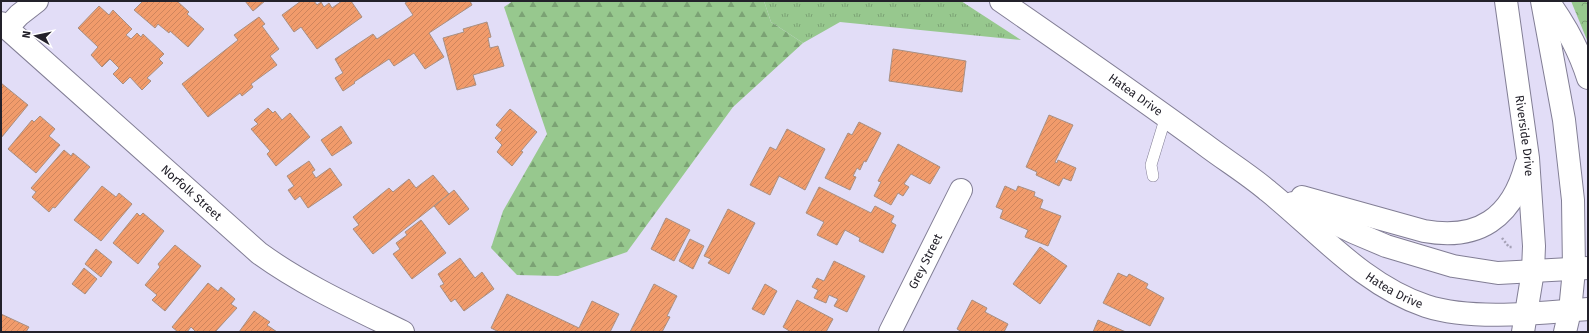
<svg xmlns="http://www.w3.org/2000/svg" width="1589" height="333" viewBox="0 0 1589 333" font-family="'Fira Sans',sans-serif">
  <defs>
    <pattern id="grass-tufts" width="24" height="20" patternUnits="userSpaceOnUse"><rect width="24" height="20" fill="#97c88e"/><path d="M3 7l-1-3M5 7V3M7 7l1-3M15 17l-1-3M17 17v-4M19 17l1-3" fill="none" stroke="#7ba274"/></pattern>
    <pattern id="forest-firs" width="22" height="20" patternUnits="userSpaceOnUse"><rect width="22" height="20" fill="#97c88e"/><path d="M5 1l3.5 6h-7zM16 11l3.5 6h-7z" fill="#7ba274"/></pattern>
    <pattern id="park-crowns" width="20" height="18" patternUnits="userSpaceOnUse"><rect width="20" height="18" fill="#97c88e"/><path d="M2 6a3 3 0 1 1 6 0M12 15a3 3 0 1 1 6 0" fill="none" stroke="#7ba274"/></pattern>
    <pattern id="building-hatch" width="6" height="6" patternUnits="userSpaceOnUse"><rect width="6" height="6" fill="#f19b6b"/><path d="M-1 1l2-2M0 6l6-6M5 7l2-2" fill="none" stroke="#ce855d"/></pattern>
  </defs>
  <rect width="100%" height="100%" fill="#e2ddf7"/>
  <path fill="url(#grass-tufts)" d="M764 1H961L1021 40 840 22 803 43 771 22Z"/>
  <path fill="url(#forest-firs)" d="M513 1H764L771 22 803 43 733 107 627 252 558 276 517 275 491 248 503 211 547 134 504 7Z"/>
  <path fill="url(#park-crowns)" d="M1571 1H1588V44L1587 40Z"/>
  <path fill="url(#building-hatch)" stroke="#a88f82" d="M143 1H177L189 12 187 14 204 29 188 47 170 31 169 33 158 24 155 28 134 10Z
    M245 1H265L253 11Z
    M301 1H314L317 5 321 2 324 7 329 3 332 8 342 1H351L362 17 317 49 301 27 294 32 282 15Z
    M409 1H470L472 5 429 33 444 57 425 69 414 53 394 66 389 59 354 82 355 83 343 91 335 78 343 73 335 59 373 34 377 39 413 15 405 3Z
    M99 6 109 15 113 10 132 29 126 35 131 39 137 33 141 37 143 34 164 54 159 59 163 63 147 78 151 81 142 90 130 77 123 84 113 74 119 68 110 59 102 67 91 55 98 47 78 28Z
    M259 17 265 24 262 26 279 49 270 56 277 65 251 84 253 87 242 96 240 93 208 117 182 84 238 40 234 35Z
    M487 22 491 37 488 38 490 48 498 46 504 66 473 75 476 85 457 90 443 38 464 32 463 29Z
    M893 49 966 61 962 92 889 81Z
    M1 83 28 105 1 138Z
    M268 108 273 113 275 111 282 120 290 113 310 137 276 166 267 154 270 151 251 129 258 124 254 120Z
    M510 109 537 132 521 151 523 152 512 166 497 152 502 145 495 138 502 130 496 125Z
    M1049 115 1073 125 1055 162 1057 163 1058 160 1076 168 1071 181 1063 178 1059 186 1036 175 1037 172 1026 167Z
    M40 116 55 129 49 136 60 145 36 173 8 149 32 120 34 122Z
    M859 122 881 133 866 162 864 161 860 170 857 168 853 176 856 177 850 190 825 178 848 133 852 135Z
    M341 126 352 143 332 156 321 140Z
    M787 129 825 149 805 190 779 176 770 195 750 185 770 147 776 150Z
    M898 144 940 167 930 184 911 174 904 184 909 187 903 196 898 193 891 205 874 196 881 182 878 181Z
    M64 150 71 156 73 153 90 167 55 208 53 207 49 212 32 197 36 192 31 188Z
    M309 161 315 170 312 172 316 178 330 168 342 185 308 208 300 196 295 200 288 190 294 186 287 176Z
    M433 175 449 194 373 254 353 229 359 225 353 217 389 188 393 192 409 179 416 188Z
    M102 186 116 197 119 193 132 204 101 241 74 220Z
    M1005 186 1016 191 1018 186 1035 192 1034 196 1043 200 1040 208 1061 216 1048 246 1025 237 1028 230 1000 218 1003 210 996 207Z
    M819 187 871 213 875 206 894 216 891 222 896 225 883 253 859 241 860 238 845 230 837 245 817 235 824 222 806 213Z
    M454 190 469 209 449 225 434 206Z
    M728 209 755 223 729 274 708 263 711 259 704 256Z
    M137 213 140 216 143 213 164 231 138 264 113 243Z
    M666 218 690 230 674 261 651 249Z
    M421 220 446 253 412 279 393 254 400 249 396 243 407 235 405 232Z
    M690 239 704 246 693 269 679 261Z
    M175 245 201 266 165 311 152 300 157 295 145 285 160 267 158 264Z
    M1040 247 1067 266 1040 304 1013 284Z
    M96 249 112 262 101 277 85 264Z
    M460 258 475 278 482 272 494 289 464 311 455 299 451 302 440 286 444 284 438 274Z
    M834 261 865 276 847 312 834 306 838 299 829 295 826 303 814 298 818 290 812 287 817 278 824 281Z
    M84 268 97 279 85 294 72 284Z
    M1118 273 1127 277 1129 274 1148 284 1146 288 1164 298 1150 326 1103 303Z
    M208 283 218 291 221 287 235 299 231 304 237 308 215 332H196L191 327 187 332H178L172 327Z
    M654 284 677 296 667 316 670 317 662 332H630Z
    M765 284 777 291 764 315 752 309Z
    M507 294 579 328 592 301 619 314 610 332H499L491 328Z
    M797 300 833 319 826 332H791L783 327Z
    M972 300 987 308 985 312 1008 324 1004 332H962L957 329Z
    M254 311 270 322 267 325 277 332H239Z
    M1 314 29 327 26 332H1Z
    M1098 320 1126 332H1093Z"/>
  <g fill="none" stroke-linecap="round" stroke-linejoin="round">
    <defs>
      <path id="service" d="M1153 176 1151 165 1166 116"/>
      <g id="minor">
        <path id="s1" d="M1 23 259 253C303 285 354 308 403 332"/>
        <path d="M7 28 19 15 37 1"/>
        <path id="s2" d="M890 332 961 190"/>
      </g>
      <g id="secondary">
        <path id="s3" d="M1001 1C1069 48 1137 95 1204 144 1225 160 1248 174 1268 191 1319 232 1363 285 1426 306 1472 321 1540 313 1588 309"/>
        <path id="s4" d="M1506 1 1528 158 1534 246 1533 271 1523 332"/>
        <path d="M1542 1 1564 120 1573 200 1574 270 1570 311 1565 332"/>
        <path d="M1548 1C1566 26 1579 49 1588 78"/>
        <path d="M1302 197 1424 231C1478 241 1512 218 1526 165"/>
        <path d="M1293 203 1353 232 1386 246 1453 266 1498 273 1588 268"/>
      </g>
    </defs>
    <use href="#service" stroke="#827e95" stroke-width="12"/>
    <use href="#minor" stroke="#827e95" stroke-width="24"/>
    <use href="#secondary" stroke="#827e95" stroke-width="24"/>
    <path stroke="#a5a1b6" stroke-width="2.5" stroke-dasharray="2 2" stroke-linecap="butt" d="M1502 238 1509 247H1513"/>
    <use href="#service" stroke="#fff" stroke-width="11"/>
    <use href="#minor" stroke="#fff" stroke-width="22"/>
    <use href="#secondary" stroke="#fff" stroke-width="22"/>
  </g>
  <g text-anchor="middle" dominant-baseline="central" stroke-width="3" stroke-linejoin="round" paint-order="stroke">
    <g font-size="12" fill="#23212a" stroke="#fff">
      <text stroke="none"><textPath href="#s3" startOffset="164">Hatea Drive</textPath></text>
      <text stroke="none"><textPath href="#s4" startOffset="136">Riverside Drive</textPath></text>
      <text stroke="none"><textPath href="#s1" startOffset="255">Norfolk Street</textPath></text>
      <text stroke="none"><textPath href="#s2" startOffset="79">Grey Street</textPath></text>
      <text stroke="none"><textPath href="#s3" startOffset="489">Hatea Drive</textPath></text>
    </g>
  </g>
  <rect width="1589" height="333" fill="none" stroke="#23212a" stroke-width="4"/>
  <g transform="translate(36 36) rotate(279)" stroke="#ffffff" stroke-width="3" paint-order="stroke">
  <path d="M0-3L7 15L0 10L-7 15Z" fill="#23212a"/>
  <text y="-6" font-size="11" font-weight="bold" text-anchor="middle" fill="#23212a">N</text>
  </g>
</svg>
